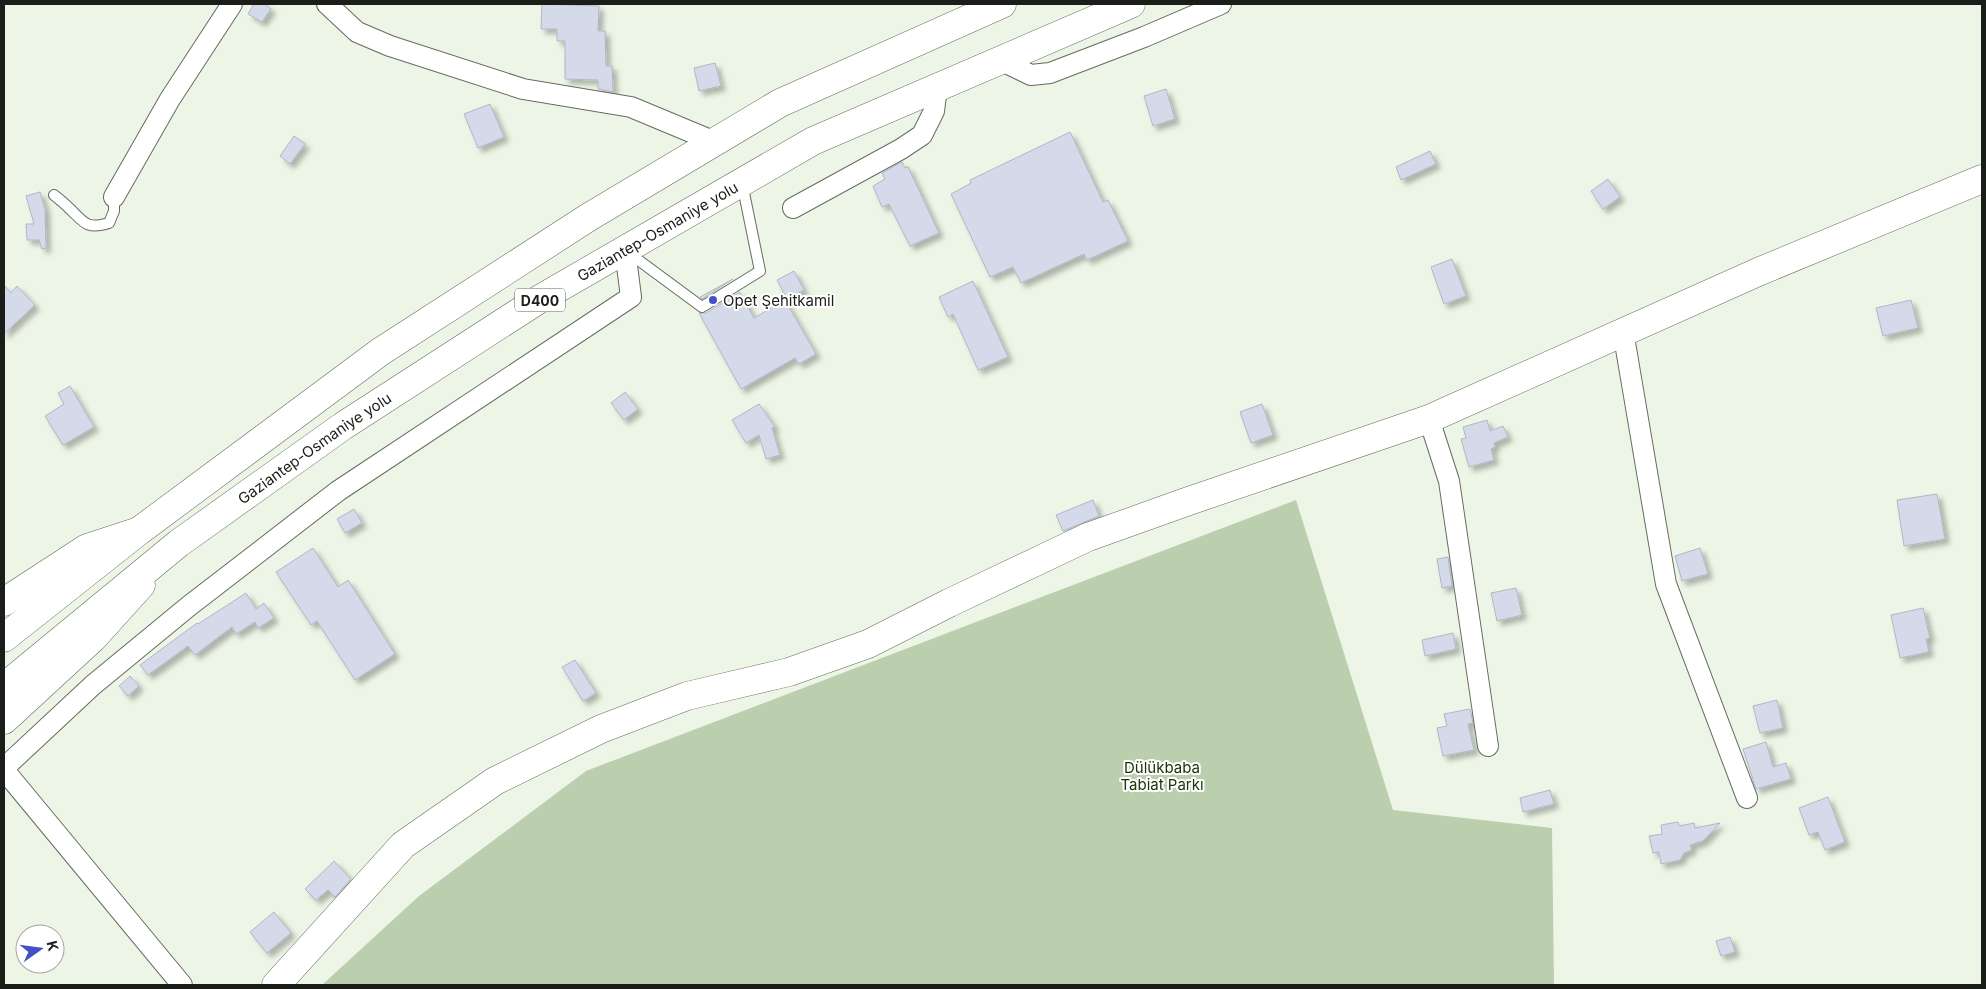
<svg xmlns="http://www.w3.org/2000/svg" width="1986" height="989" viewBox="0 0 1986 989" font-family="Inter,sans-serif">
  <defs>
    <filter id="shadow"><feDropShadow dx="4.5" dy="4.5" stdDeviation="2.5" flood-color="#0004"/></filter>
  </defs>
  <rect width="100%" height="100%" fill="#edf5e6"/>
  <path fill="#bbcead" d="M1296 500 1393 810 1552 828 1554 985H322L419 896 586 771Z"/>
  <path fill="#d5daea" stroke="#b1b6c5" filter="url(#shadow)" d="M254 4H264L271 9 262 22 248 14Z
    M542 4 599 6 598 31H605L606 66H612L613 92 598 89V80L565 79V41H557V29H541Z
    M715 63 721 86 699 91 694 68Z
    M1166 89 1175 119 1153 126 1144 96Z
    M490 104 504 137 478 148 464 114Z
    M1070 132 1103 202 1108 200 1128 241 1087 260 1084 254 1021 283 1013 267 990 277 951 194 971 183 970 180Z
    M294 136 305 144 290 164 280 156Z
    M1430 151 1436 164 1401 180 1396 167Z
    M902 162 905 168 908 167 939 233 910 246 889 204 882 207 873 186 885 179 882 173Z
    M1608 179 1620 197 1603 209 1591 191Z
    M40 192 45 209 46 248 42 249 39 240H27L26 224H34L26 196Z
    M1452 259 1466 296 1444 304 1431 267Z
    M794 271 804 290 787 299 777 280Z
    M733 279 702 299 700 297Z
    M973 281 1008 357 978 370 953 314 948 317 939 297Z
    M4 285 11 293 17 286 35 305 4 334Z
    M740 292 754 318 785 300 816 354 799 364 795 358 741 389 699 313H706Z
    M1911 300 1918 328 1883 336 1876 308Z
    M70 386 94 427 63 445 45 416 64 404 58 393Z
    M625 392 638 409 624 420 611 403Z
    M759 404 775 427 772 428 780 455 766 459 759 435 746 443 732 420Z
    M1262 404 1273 435 1251 443 1240 412Z
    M1487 420 1490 431 1503 426 1508 437 1494 443 1495 447 1491 449 1494 460 1469 467 1461 439 1466 438 1463 427Z
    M1937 494 1945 539 1904 546 1897 500Z
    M1093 500 1099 516 1063 531 1056 515Z
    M354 509 362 523 345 533 337 519Z
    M313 548 338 587 348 580 395 654 355 680 317 621 311 625 276 572Z
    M1700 548 1708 574 1682 581 1675 556Z
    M1448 557 1452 586 1442 588 1437 559Z
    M1516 588 1522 615 1497 621 1491 593Z
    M246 593 256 609 264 603 274 618 258 628 255 622 236 634 232 627 195 655 188 646 148 675 140 665 197 623 198 624Z
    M1923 608 1930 638 1926 639 1929 652 1900 658 1891 615Z
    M1453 633 1456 649 1425 656 1422 640Z
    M575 660 596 693 583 701 562 667Z
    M130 676 139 686 128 696 119 686Z
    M1777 700 1783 728 1760 733 1753 706Z
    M1470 709 1473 723 1468 724 1474 750 1443 756 1437 728 1447 726 1444 714Z
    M1766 742 1773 767 1786 763 1791 779 1756 789 1743 749Z
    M1550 790 1554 804 1523 812 1520 798Z
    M1828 797 1845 842 1825 850 1818 832 1809 835 1799 808Z
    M1678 822 1679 826 1694 823 1695 828 1720 823 1703 841 1690 845 1692 850 1684 853 1680 860 1661 864 1659 852 1653 853 1649 836 1662 834 1661 825Z
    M334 861 351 879 335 897 328 890 316 900 305 889Z
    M274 912 291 933 267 953 250 932Z
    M1730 937 1735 952 1721 956 1716 941Z"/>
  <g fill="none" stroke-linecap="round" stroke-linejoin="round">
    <defs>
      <path id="lane" d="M54 195C59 199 64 203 69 208 84 222 86 230 109 223L114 211V197
        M626 251 702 307 760 271 742 183"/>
      <path id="street" d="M327 4 357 32 390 46 523 89 631 107 715 142
        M1000 60 1031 75 1050 73 1144 37 1221 4
        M114 197 170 99 232 4
        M793 208 901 149 922 135 934 111 937 88
        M1623 331 1666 584 1747 798
        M1429 419 1449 481 1488 746
        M4 768 93 685 189 606 338 491 631 297 625 250
        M4 770 182 985"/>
      <path id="secondary" d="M4 602 87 548 136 532
        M4 720 93 638 141 585
        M276 985 403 845 495 781 601 729 687 696 789 672 868 644 949 603 1088 537 1186 502 1429 419 1758 272 1982 179"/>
      <g id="highway">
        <path d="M4 638 139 531 380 352 589 217 780 103 1002 4"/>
        <path id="s1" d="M4 687 179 543 343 426 538 300 813 141 1131 4"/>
      </g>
    </defs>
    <use href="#lane" stroke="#656c5f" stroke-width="12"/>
    <use href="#street" stroke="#656c5f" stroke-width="22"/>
    <use href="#secondary" stroke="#656c5f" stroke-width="29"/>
    <use href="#highway" stroke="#656c5f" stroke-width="29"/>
    <use href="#lane" stroke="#fff" stroke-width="10"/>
    <use href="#street" stroke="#fff" stroke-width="20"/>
    <use href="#secondary" stroke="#fff" stroke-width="28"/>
    <use href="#highway" stroke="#fff" stroke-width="28"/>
  </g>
  <circle fill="#4450c5" stroke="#fff" stroke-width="2" cx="713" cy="300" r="5"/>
  <g text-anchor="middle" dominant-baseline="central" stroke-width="4" stroke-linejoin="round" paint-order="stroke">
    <rect fill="#fff" stroke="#5f625d" stroke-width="1" x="515" y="288.5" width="50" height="23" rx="4"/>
    <g font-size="14" font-weight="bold" fill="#1b1e18">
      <text x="540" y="300">D400</text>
    </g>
    <g font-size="15" fill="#1b1e18" stroke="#fff">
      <text stroke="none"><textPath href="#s1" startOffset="798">Gaziantep-Osmaniye yolu</textPath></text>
      <text stroke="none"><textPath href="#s1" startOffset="392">Gaziantep-Osmaniye yolu</textPath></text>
    </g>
    <g font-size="15" fill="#1b1e18" stroke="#fff" text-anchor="start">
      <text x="723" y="300">Opet Şehitkamil</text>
    </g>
    <g font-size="15" fill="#20320b" stroke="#fff">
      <text x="1162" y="767">Dülükbaba<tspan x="1162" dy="17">Tabiat Parkı</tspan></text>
    </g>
  </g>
  <rect width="1986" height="989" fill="none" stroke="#1b1e18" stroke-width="10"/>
  <g transform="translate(40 949) rotate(76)"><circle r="24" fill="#ffffff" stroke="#a4a5a3"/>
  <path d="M0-4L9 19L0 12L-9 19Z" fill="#4450c5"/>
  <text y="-8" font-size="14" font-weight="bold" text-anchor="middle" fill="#1b1e18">K</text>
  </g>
</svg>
